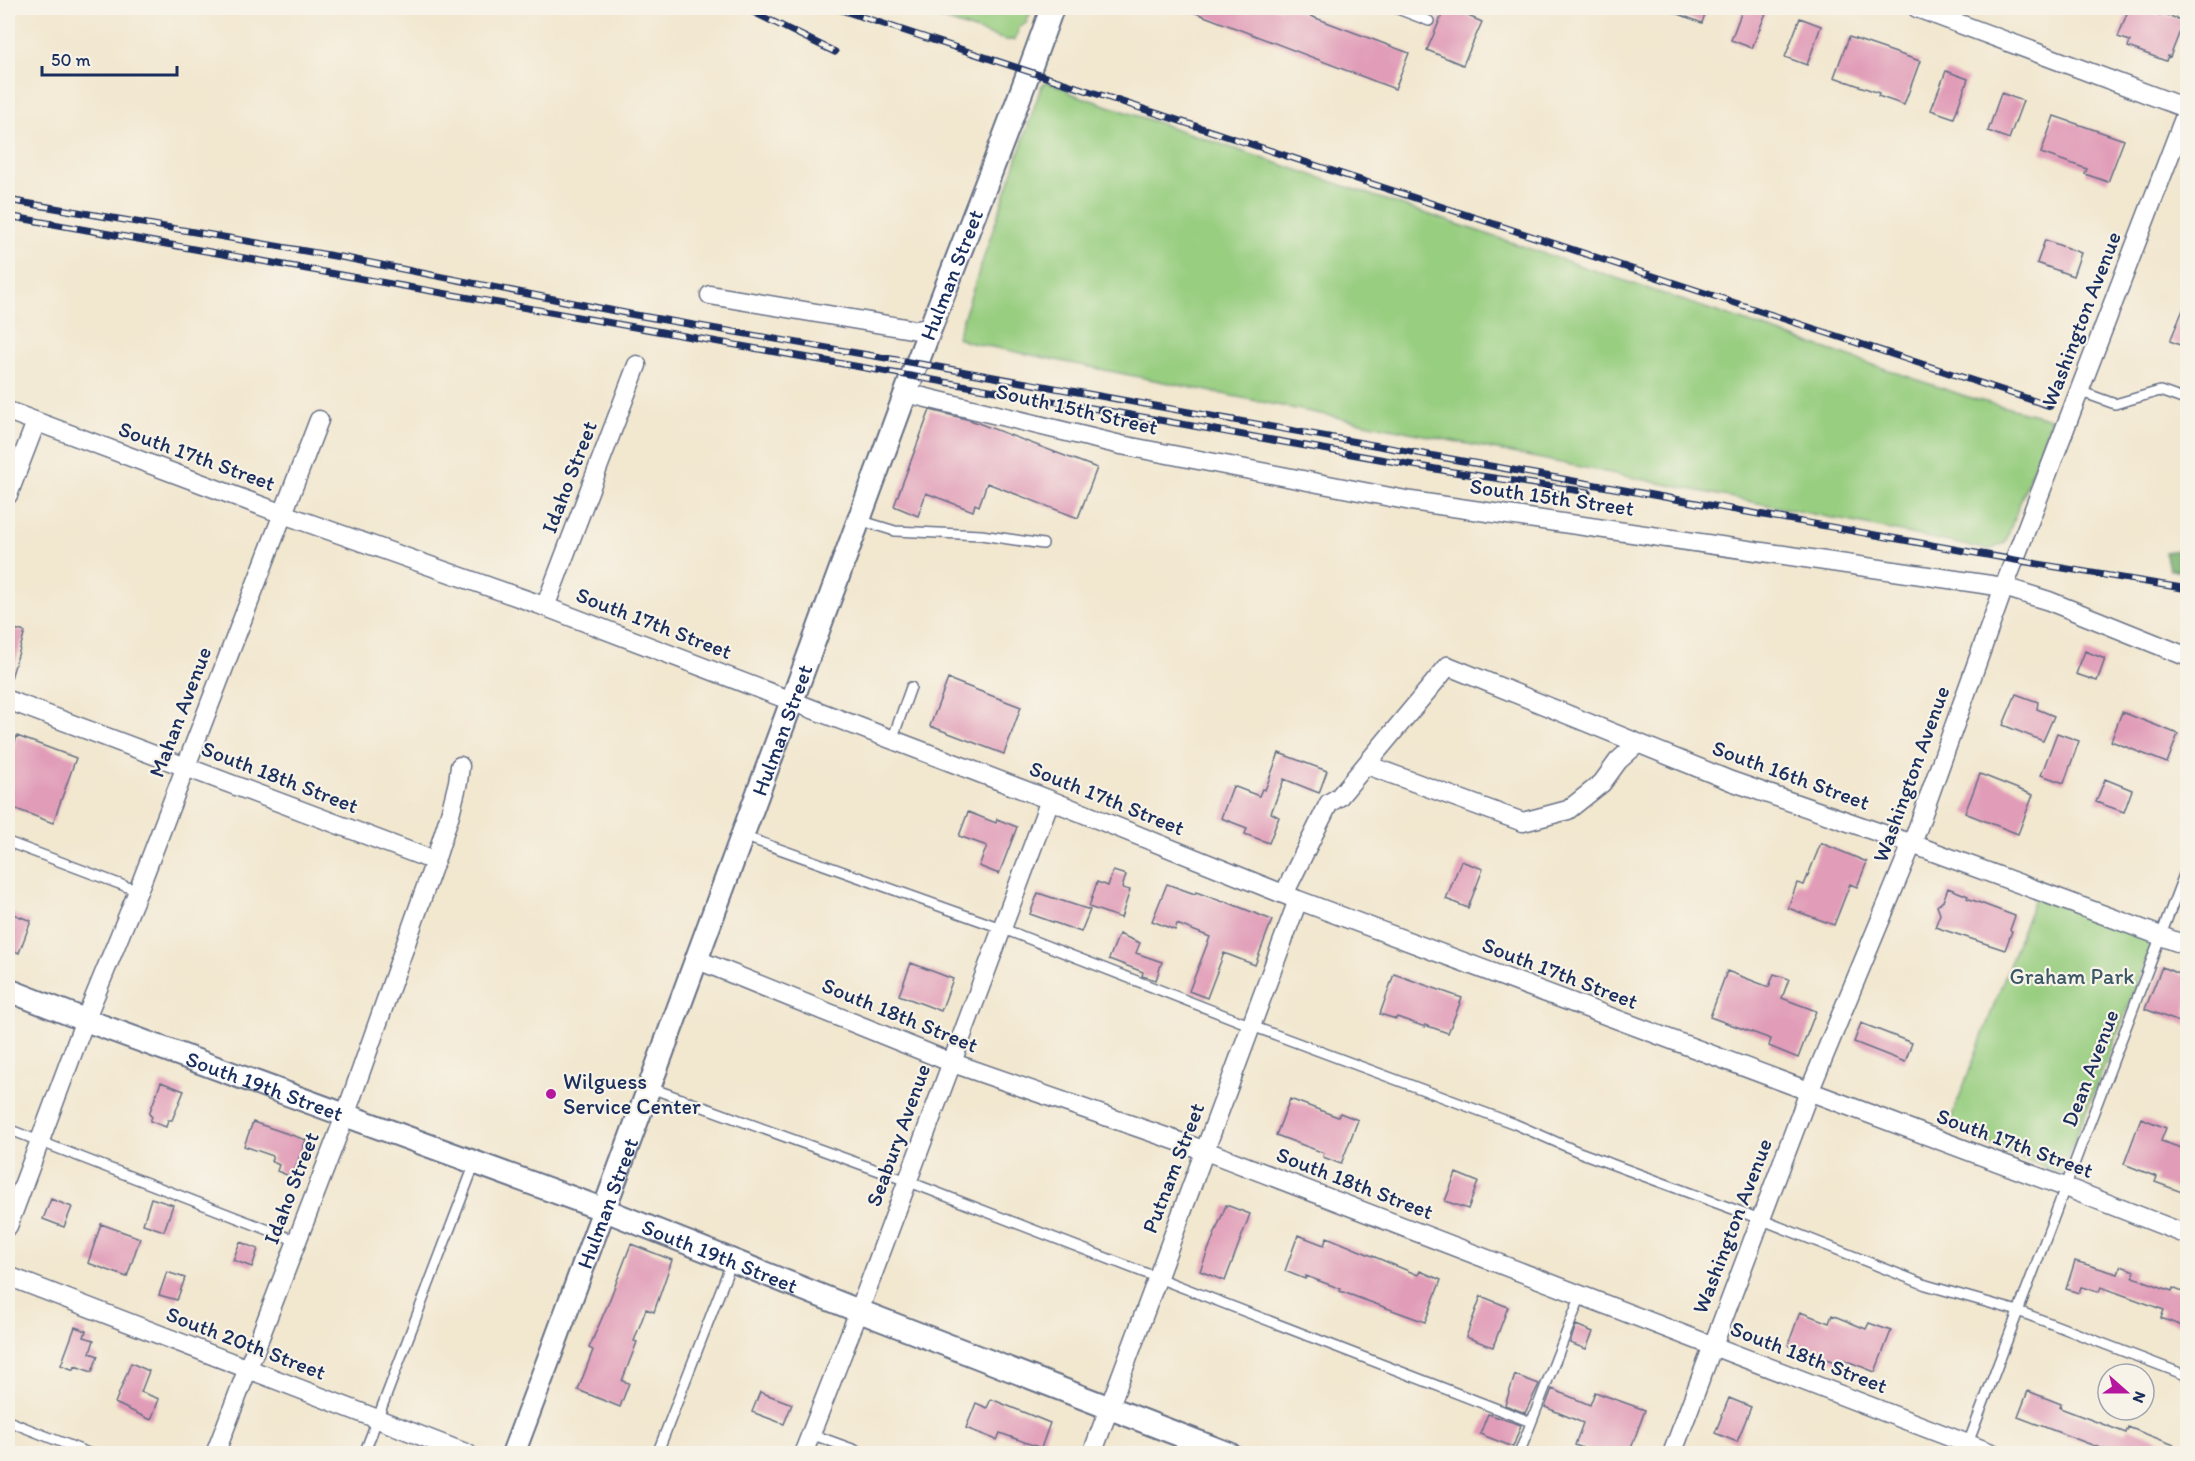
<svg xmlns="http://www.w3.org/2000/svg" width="2195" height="1461" viewBox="0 0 2195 1461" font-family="Itim,sans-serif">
  <rect width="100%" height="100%" fill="#f7f3e8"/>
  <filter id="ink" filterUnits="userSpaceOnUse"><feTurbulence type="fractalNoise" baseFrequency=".0167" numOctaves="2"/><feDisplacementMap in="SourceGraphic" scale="12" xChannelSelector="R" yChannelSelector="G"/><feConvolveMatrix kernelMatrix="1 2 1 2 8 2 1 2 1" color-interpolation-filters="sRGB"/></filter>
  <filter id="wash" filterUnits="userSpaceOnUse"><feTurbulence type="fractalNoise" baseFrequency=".008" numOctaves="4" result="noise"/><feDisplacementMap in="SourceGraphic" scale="24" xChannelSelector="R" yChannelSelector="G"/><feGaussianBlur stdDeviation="1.35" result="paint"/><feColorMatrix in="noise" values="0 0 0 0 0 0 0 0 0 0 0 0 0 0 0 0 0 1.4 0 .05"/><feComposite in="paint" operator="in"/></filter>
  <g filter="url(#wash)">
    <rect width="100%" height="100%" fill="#f2e7cf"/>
    <path fill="#98ce80" stroke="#5a7e6f" stroke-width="1.5" d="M908 8H998L1009 11 1011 8H1032L1026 23 1019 28 1015 40H1005Z
      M1046 82 1066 89 1070 93 1974 399 2051 419 2005 543 1989 550 967 342 957 337 1041 87Z
      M2036 894 2155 939 2061 1174 1948 1127Z"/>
    <path fill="#7ab16e" stroke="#4a7066" stroke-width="1.5" d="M2187 549V571L2169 569 2165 552Z"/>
    <g id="blocks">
      <path fill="#e19db8" d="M1183 8H1289L1409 53 1395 89Z
        M1445 8H1450L1482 22 1463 65 1427 50Z
        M1663 8H1707L1702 23Z
        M1743 8H1768L1752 48 1731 40Z
        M2129 8H2139L2160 15 2161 13 2184 21 2170 57 2168 56 2166 61 2128 47 2130 41 2118 37Z
        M1800 18 1821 26 1807 65 1785 57Z
        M1849 37 1920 61 1904 105 1878 96 1879 93 1834 77Z
        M1946 71 1968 79 1954 118 1931 110Z
        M2001 93 2023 101 2009 139 1988 131Z
        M2054 116 2124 140 2108 182 2085 174 2087 169 2041 153Z
        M2045 240 2081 253 2073 276 2037 263Z
        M2187 300V348L2170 341Z
        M930 410 970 420 1097 468 1078 518 987 483 979 506 975 504 973 511 926 493 918 516 894 506Z
        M8 627 25 632 11 678H8Z
        M2085 651 2105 659 2097 681 2076 674Z
        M948 679 1021 707 1004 754 930 726Z
        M2016 694 2038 702 2037 709 2054 716 2043 741 2003 725Z
        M2122 712 2178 734 2167 763 2111 741Z
        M2057 733 2079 741 2064 783 2041 775Z
        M17 736 76 758 53 823 8 806V762Z
        M1279 753 1327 771 1319 793 1284 779 1271 813 1279 817 1269 843 1245 834 1247 828 1221 818 1233 786 1259 796 1262 789 1265 790Z
        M1980 774 2033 795 2018 834 1965 813Z
        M2105 779 2132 790 2124 812 2096 802Z
        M968 812 996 823 997 819 1017 827 999 874 979 866 987 846 959 836Z
        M1821 843 1867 862 1857 887 1850 884 1834 925 1788 908 1797 883 1804 885Z
        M1461 861 1483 869 1468 908 1446 899Z
        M1113 871 1126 875 1122 888 1130 890 1121 918 1089 907 1097 882 1108 886Z
        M1167 884 1195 894 1196 892 1223 902 1224 901 1272 920 1255 965 1224 953 1207 998 1189 991 1210 937 1177 924 1175 930 1152 921Z
        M1948 888 1968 896 1967 898 2015 916 2010 930 2012 931 2005 950 1935 927 1940 914 1937 906 1943 901Z
        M1038 893 1090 910 1081 932 1030 914Z
        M8 912 31 921 19 953 8 948Z
        M1119 934 1140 943 1136 953 1162 962 1156 980 1142 976 1143 972 1109 959Z
        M911 963 953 979 941 1011 899 995Z
        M2162 967 2187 977V1025L2145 1009Z
        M1727 971 1769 987 1774 974 1789 979 1782 998 1816 1011 1798 1058 1769 1046 1771 1039 1710 1017Z
        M1394 974 1462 998 1448 1033 1425 1025V1027L1397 1017 1396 1019 1380 1014Z
        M1861 1023 1912 1043 1905 1062 1854 1042Z
        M161 1082 184 1091 172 1120H168L166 1127 150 1121 152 1117 149 1114Z
        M1290 1099 1338 1117 1340 1113 1358 1120 1341 1164 1323 1157 1324 1153 1276 1135Z
        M2141 1118 2166 1128 2161 1141 2187 1150V1194L2155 1182 2157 1177 2124 1164Z
        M253 1122 306 1140 292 1177 277 1171 279 1165 271 1161 273 1156 244 1146Z
        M1456 1173 1478 1182 1468 1209 1445 1201Z
        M151 1198 173 1205 164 1231 143 1224Z
        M51 1199 72 1207 64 1227 43 1219Z
        M1226 1205 1250 1214 1225 1281 1200 1271Z
        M101 1224 140 1238 127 1277 88 1263Z
        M1298 1235 1324 1245 1327 1237 1418 1275 1420 1271 1441 1280 1425 1322 1340 1291 1341 1289 1306 1276 1305 1279 1285 1271Z
        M240 1242 258 1249 252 1267 233 1260Z
        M631 1244 672 1260 654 1312 646 1309 634 1341 637 1342 622 1381 629 1383 620 1407 578 1390 593 1350 589 1348 608 1304Z
        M2075 1261 2118 1274 2121 1266 2135 1271 2133 1277 2172 1291 2173 1288 2187 1294V1328L2161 1318 2164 1310 2101 1287 2099 1292 2081 1287 2079 1293 2066 1289Z
        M167 1272 185 1278 177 1300 159 1295Z
        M1481 1296 1508 1307 1493 1347 1466 1337Z
        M1800 1312 1829 1323 1832 1315 1866 1329 1869 1323 1891 1331 1875 1372 1842 1359 1840 1364 1788 1345Z
        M1576 1325 1593 1332 1586 1349 1570 1343Z
        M75 1327 86 1331 84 1337 94 1340 90 1353 98 1356 92 1372 75 1366 74 1370 61 1365Z
        M131 1363 149 1371 141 1392 159 1399 151 1420 115 1403Z
        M1515 1375 1539 1384 1525 1413 1505 1405Z
        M1552 1389 1590 1405 1595 1392 1645 1410 1629 1454H1598L1575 1445 1583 1423 1545 1407Z
        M2028 1391 2061 1404 2060 1408 2126 1433 2128 1427 2187 1450V1454H2116L2018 1417Z
        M760 1392 792 1404 784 1424 752 1412Z
        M1729 1398 1751 1407 1737 1442 1715 1433Z
        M991 1399 1050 1423 1041 1448 1000 1433 997 1440 966 1428 976 1403 987 1408Z
        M1488 1414 1521 1425 1513 1447 1480 1434Z"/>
    </g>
  </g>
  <g filter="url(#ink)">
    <use href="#blocks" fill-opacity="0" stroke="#666f86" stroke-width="1.5"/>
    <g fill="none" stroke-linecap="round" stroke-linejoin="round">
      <defs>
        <path id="service" d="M1395 8 1429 21
          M2079 391 2115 404 2160 391 2188 401
          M859 520 895 531 981 535 1043 544
          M892 740 911 687
          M743 836 1001 928 1252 1026 1515 1124 1579 1152 1760 1219 1926 1285 2018 1311 2188 1376
          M8 842 138 891
          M651 1088 907 1181 1531 1422
          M8 1129 297 1241
          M8 1421 91 1454
          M811 1434 866 1454
          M364 1454 475 1163
          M657 1454 732 1261
          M1519 1454 1581 1295
          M1964 1454 2188 864"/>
        <path id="minor" d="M1917 8 2188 109
          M710 295 917 330 930 328
          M906 393 1121 445 1411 501 2004 587 2049 601 2188 657
          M8 411 283 514 538 604 1050 800 1298 900 2065 1187 2188 1235
          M8 495 36 422
          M545 607 637 365
          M8 700 435 861
          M1367 765 1523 822 1568 810 1602 783 1618 761 1638 743
          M1284 894 1329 803 1339 797 1448 666 1731 781 1912 844 2188 946
          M698 960 950 1062 1206 1151 1994 1454
          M8 1226 85 1020 138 891 319 420
          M8 1276 468 1454
          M215 1454 345 1116 435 861 450 814 458 782 460 766
          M803 1454 859 1311 1050 800
          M1092 1454 1298 900
          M1672 1454 1809 1092 1912 844 2004 587 2188 108"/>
        <g id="tertiary">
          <path id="s1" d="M8 990 85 1020 605 1210 859 1311 1229 1454"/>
          <path id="s2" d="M513 1454C644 1108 770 760 898 414 948 278 1004 144 1052 8"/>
        </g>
      </defs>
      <use href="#service" stroke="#666f86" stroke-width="12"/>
      <use href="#minor" stroke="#666f86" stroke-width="21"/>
      <use href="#tertiary" stroke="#666f86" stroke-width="26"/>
      <use href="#service" stroke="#fff" stroke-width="9"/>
      <use href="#minor" stroke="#fff" stroke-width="18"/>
      <use href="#tertiary" stroke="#fff" stroke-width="22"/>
      <defs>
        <path id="rail" d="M745 8 835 52
          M835 8 2050 406
          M8 200 346 258 630 314 938 367 2015 560 2188 589
          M8 216 1447 471 1588 492"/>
      </defs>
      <use href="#rail" stroke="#1b2f5e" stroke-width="7"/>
      <use href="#rail" stroke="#f7f3e8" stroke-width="4.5" stroke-dasharray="14" stroke-linecap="butt"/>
    </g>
  </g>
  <circle fill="#b5179e" stroke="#f7f3e8" stroke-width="2" cx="551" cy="1094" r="6"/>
  <g text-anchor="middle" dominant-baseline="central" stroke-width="4.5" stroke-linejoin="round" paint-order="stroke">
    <g font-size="22" fill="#1b2f5e" stroke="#f7f3e8">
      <text stroke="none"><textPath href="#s2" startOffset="1258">Hulman Street</textPath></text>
      <text transform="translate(2081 319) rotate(-69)">Washington Avenue</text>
      <text transform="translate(1077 409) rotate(13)">South 15th Street</text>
      <text transform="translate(197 456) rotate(20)">South 17th Street</text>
      <text transform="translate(569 477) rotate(-69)">Idaho Street</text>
      <text transform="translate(1552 497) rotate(8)">South 15th Street</text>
      <text transform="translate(654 623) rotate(21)">South 17th Street</text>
      <text transform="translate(180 712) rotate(-69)">Mahan Avenue</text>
      <text stroke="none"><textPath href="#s2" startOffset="772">Hulman Street</textPath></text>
      <text transform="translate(1911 774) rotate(-70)">Washington Avenue</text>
      <text transform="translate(1791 775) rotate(20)">South 16th Street</text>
      <text transform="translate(280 777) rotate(21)">South 18th Street</text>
      <text transform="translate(1107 798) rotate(22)">South 17th Street</text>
      <text transform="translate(1560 973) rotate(21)">South 17th Street</text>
      <text transform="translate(900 1015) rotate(22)">South 18th Street</text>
      <text transform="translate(2090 1068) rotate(-69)">Dean Avenue</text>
      <text stroke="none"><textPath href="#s1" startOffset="274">South 19th Street</textPath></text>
      <text transform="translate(898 1135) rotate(-70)">Seabury Avenue</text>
      <text transform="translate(2015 1143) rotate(20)">South 17th Street</text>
      <text transform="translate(1173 1168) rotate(-69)">Putnam Street</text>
      <text transform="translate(1355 1183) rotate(21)">South 18th Street</text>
      <text transform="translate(291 1188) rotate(-69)">Idaho Street</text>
      <text stroke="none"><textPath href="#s2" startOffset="268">Hulman Street</textPath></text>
      <text transform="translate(1732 1226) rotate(-69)">Washington Avenue</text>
      <text stroke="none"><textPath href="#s1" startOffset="760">South 19th Street</textPath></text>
      <text transform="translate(246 1343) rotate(21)">South 20th Street</text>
      <text transform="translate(1809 1357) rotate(21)">South 18th Street</text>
    </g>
    <g font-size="22" fill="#3a5766" stroke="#f7f3e8">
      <text x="2072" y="976">Graham Park</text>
    </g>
    <g font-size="22" fill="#1b2f5e" stroke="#f7f3e8" text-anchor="start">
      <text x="563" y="1081">Wilguess<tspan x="563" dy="25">Service Center</tspan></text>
    </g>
  </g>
  <rect width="2195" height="1461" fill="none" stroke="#f7f3e8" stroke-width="30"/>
  <g transform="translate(2126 1392) rotate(111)"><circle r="28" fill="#f7f3e8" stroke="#9fa5b1" stroke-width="1.5"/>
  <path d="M0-4.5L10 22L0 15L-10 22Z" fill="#b5179e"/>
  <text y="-9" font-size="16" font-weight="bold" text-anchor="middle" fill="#1b2f5e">N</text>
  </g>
  <path d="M42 66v9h135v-9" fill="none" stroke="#1b2f5e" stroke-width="3"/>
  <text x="51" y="66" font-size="18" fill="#1b2f5e" stroke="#f7f3e8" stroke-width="4.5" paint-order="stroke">50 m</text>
</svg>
